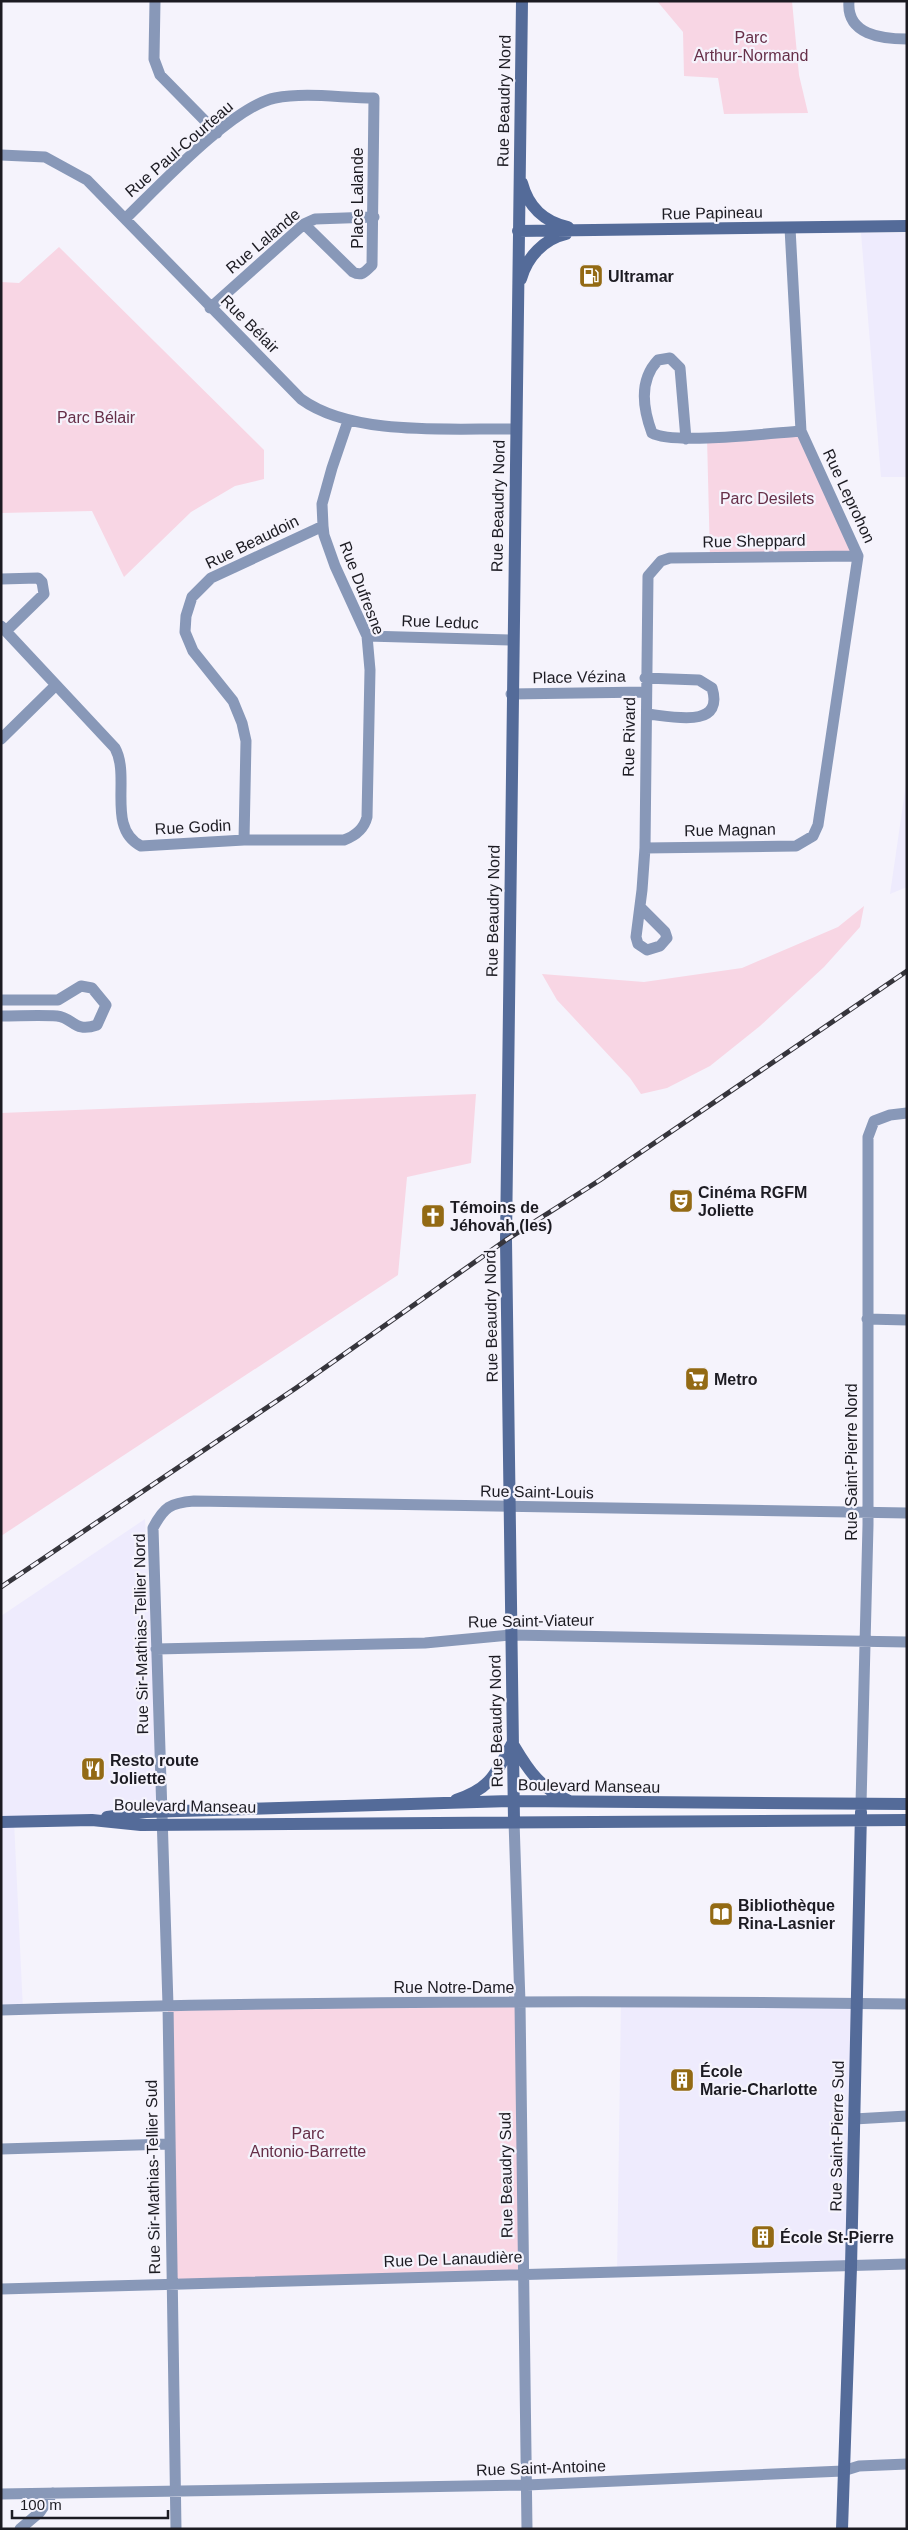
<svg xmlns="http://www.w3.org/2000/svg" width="908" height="2530" viewBox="0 0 908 2530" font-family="Arial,sans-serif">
  <rect width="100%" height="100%" fill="#f5f3fc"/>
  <path fill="#eeebfd" d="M861 233H907V477H881Z
    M907 777V887L890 894Z
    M145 1519 161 1812 14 1821 23 2010H1V1616Z
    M621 2002 856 2003 851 2267 617 2275Z"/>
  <path fill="#f8d6e4" d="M657 1H792L799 75 808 113 724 114 718 78 684 76 683 32Z
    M59 247 264 450V479L235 486 191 512 124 577 92 511 1 513V282L19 283Z
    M801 431 858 556 710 558 707 437Z
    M864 906 860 927 824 967 760 1026 710 1066 667 1088 641 1094 630 1078 557 1000 542 974 644 982 742 968 838 927Z
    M476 1094 471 1163 407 1177 398 1275 1 1536V1113Z
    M520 2003 524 2273 171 2285 168 2005Z"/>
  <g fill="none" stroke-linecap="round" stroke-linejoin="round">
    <path stroke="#8898b8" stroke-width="11" d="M155 1 154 59 160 75 217 133
      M849 1C846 35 882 39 907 39
      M1 155 45 157 87 180 301 399C353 437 452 428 515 429
      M125 219C157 188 233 106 275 98 306 92 342 98 374 98L372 265C366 271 362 277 353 272L304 224
      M210 308 304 224 315 219 374 217
      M686 439 680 368 670 358 658 360C639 380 643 409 652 433 673 445 772 433 801 431
      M1 579 38 578 42 582 44 594 6 631
      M1 626 115 748C131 777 106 828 141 846L244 840H344C355 836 364 829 367 817L370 670 367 636 335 566 324 535 323 526 322 504 332 468 348 421
      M367 636 512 640
      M645 678 699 680 712 688C725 730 670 716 647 714
      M511 694 646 692
      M1 739 56 685
      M244 840 246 741 242 723 233 701 193 651 185 632 186 616 192 597 211 578 323 526
      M645 848 796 846 813 836 818 825 858 556 801 431 790 228
      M640 907 665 932 667 938 660 946 647 950 638 944 636 937 642 890 645 848 648 576 661 561 670 558 858 556
      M1 1000H58L81 986 92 988 106 1005 97 1025C74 1033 74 1018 57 1016 39 1015 20 1016 1 1016
      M867 1319 907 1320
      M156 1649 425 1643 511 1635 907 1642
      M861 1804 868 1525V1137L874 1121 890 1115 907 1113
      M514 1821 520 2003 527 2529
      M1 2010C303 2001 605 2000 907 2004
      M854 2119 907 2116
      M1 2149 169 2144
      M1 2289 907 2264
      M1 2494 527 2485 843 2471 859 2466 907 2464
      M20 2529 40 2512 53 2493
      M176 2529 168 2005 153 1528C164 1507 170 1503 194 1501L907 1513"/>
    <path stroke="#546b99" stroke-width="12" d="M522 183C528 206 544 222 568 227
      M518 231 907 226
      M521 279C527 257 544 239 566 234
      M514 1746C530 1773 540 1787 569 1801
      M456 1800C491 1788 495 1775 512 1744
      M107 1817 146 1812 514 1801 907 1804
      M514 1821 506 1240 522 1
      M1 1822 92 1820 141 1825 907 1820
      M842 2529 851 2267 861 1812"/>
    <defs>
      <path id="rail" d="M1 1587 296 1388 506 1240 600 1180 907 971"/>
    </defs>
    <use href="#rail" stroke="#36353c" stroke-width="5"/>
    <use href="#rail" stroke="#f5f3fc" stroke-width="3" stroke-dasharray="9" stroke-linecap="butt"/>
  </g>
  <defs>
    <symbol id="fuel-square" viewBox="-11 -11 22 22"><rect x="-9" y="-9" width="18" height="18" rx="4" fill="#936a14" stroke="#f5f3fc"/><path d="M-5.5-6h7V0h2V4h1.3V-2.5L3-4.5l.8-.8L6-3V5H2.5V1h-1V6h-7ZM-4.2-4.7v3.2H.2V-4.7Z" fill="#fff"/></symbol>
    <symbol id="theatre-square" viewBox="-11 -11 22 22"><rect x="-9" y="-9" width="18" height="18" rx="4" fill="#936a14" stroke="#f5f3fc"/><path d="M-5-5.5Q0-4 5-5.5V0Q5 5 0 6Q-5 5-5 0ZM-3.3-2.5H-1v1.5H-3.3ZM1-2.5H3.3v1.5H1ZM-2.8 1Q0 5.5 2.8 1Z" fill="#fff"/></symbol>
    <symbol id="church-square" viewBox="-11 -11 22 22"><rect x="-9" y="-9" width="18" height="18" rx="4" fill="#936a14" stroke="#f5f3fc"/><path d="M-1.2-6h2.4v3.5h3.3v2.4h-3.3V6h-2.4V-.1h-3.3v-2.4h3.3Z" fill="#fff"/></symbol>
    <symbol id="supermarket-square" viewBox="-11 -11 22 22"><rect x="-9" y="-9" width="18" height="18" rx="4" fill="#936a14" stroke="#f5f3fc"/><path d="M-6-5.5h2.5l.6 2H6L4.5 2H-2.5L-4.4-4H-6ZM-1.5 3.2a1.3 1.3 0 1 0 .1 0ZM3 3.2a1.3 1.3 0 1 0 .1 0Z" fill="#fff"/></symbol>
    <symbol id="restaurant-square" viewBox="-11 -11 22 22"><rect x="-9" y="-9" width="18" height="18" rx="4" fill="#936a14" stroke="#f5f3fc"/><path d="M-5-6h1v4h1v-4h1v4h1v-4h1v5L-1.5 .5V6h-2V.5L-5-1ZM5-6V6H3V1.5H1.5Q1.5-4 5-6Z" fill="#fff"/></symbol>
    <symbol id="library-square" viewBox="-11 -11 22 22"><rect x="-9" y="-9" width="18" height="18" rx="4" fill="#936a14" stroke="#f5f3fc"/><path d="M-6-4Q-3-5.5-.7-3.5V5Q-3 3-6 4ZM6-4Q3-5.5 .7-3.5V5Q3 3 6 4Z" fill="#fff"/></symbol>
    <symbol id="building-square" viewBox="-11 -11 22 22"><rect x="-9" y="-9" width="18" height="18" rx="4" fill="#936a14" stroke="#f5f3fc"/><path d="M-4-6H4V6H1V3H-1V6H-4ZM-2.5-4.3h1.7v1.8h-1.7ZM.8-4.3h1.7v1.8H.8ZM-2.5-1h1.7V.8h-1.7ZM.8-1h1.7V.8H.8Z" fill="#fff"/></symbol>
  </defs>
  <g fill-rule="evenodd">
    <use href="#fuel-square" x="577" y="262" width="28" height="28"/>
    <use href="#theatre-square" x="667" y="1187" width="28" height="28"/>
    <use href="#church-square" x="419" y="1202" width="28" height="28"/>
    <use href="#supermarket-square" x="683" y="1365" width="28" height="28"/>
    <use href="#restaurant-square" x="79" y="1755" width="28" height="28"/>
    <use href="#library-square" x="707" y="1900" width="28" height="28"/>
    <use href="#building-square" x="668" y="2066" width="28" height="28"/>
    <use href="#building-square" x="749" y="2223" width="28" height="28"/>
  </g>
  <g text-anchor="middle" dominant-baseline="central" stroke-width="4.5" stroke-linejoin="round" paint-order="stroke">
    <g font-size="16" fill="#662f48" stroke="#f5f3fc">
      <text x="751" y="37">Parc<tspan x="751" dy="18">Arthur-Normand</tspan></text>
      <text x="96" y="417">Parc Bélair</text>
      <text x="767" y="498">Parc Desilets</text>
      <text x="308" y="2133">Parc<tspan x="308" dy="18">Antonio-Barrette</tspan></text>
    </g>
    <g font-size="16" fill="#1c1b22" stroke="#f5f3fc">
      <text transform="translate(504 101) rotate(-89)">Rue Beaudry Nord</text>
      <text transform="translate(179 149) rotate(-41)">Rue Paul-Courteau</text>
      <text transform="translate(357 198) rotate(-90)">Place Lalande</text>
      <text transform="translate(712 213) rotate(-1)">Rue Papineau</text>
      <text transform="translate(263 241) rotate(-40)">Rue Lalande</text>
      <text transform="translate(250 324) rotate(45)">Rue Bélair</text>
      <text transform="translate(849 496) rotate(65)">Rue Leprohon</text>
      <text transform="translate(498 506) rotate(-89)">Rue Beaudry Nord</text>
      <text transform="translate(754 541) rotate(-1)">Rue Sheppard</text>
      <text transform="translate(252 542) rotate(-26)">Rue Beaudoin</text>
      <text transform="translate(362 588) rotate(69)">Rue Dufresne</text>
      <text transform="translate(440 622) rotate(2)">Rue Leduc</text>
      <text transform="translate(579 677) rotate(-1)">Place Vézina</text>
      <text transform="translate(629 737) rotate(-89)">Rue Rivard</text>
      <text transform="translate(193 827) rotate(-3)">Rue Godin</text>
      <text transform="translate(730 830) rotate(-1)">Rue Magnan</text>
      <text transform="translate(493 911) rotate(-89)">Rue Beaudry Nord</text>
      <text transform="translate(491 1316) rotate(-91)">Rue Beaudry Nord</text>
      <text transform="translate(851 1462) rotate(-90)">Rue Saint-Pierre Nord</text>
      <text transform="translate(537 1492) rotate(1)">Rue Saint-Louis</text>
      <text transform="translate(531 1621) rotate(-1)">Rue Saint-Viateur</text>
      <text transform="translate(141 1634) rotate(-91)">Rue Sir-Mathias-Tellier Nord</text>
      <text transform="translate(496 1721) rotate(-91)">Rue Beaudry Nord</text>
      <text transform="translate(589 1786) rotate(1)">Boulevard Manseau</text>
      <text transform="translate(185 1806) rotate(1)">Boulevard Manseau</text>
      <text x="454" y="1987">Rue Notre-Dame</text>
      <text transform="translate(837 2136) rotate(-89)">Rue Saint-Pierre Sud</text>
      <text transform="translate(506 2175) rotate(-91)">Rue Beaudry Sud</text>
      <text transform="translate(153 2177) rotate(-91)">Rue Sir-Mathias-Tellier Sud</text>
      <text transform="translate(453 2259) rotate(-2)">Rue De Lanaudière</text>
      <text transform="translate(541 2468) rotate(-2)">Rue Saint-Antoine</text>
    </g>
    <g font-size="16" font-weight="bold" fill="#1c1b22" stroke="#f5f3fc" text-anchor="start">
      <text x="608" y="276">Ultramar</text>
      <text x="698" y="1192">Cinéma RGFM<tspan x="698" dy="18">Joliette</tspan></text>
      <text x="450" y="1207">Témoins de<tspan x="450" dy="18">Jéhovah (les)</tspan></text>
      <text x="714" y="1379">Metro</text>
      <text x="110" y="1760">Resto route<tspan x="110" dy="18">Joliette</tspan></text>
      <text x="738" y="1905">Bibliothèque<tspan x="738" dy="18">Rina-Lasnier</tspan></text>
      <text x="700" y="2071">École<tspan x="700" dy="18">Marie-Charlotte</tspan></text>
      <text x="780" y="2237">École St-Pierre</text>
    </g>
  </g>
  <rect width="908" height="2530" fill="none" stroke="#1c1b22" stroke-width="5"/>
  <path d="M12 2510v8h156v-8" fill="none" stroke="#1c1b22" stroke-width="2.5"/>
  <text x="20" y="2510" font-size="15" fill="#1c1b22" stroke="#f5f3fc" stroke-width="4" paint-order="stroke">100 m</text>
</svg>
